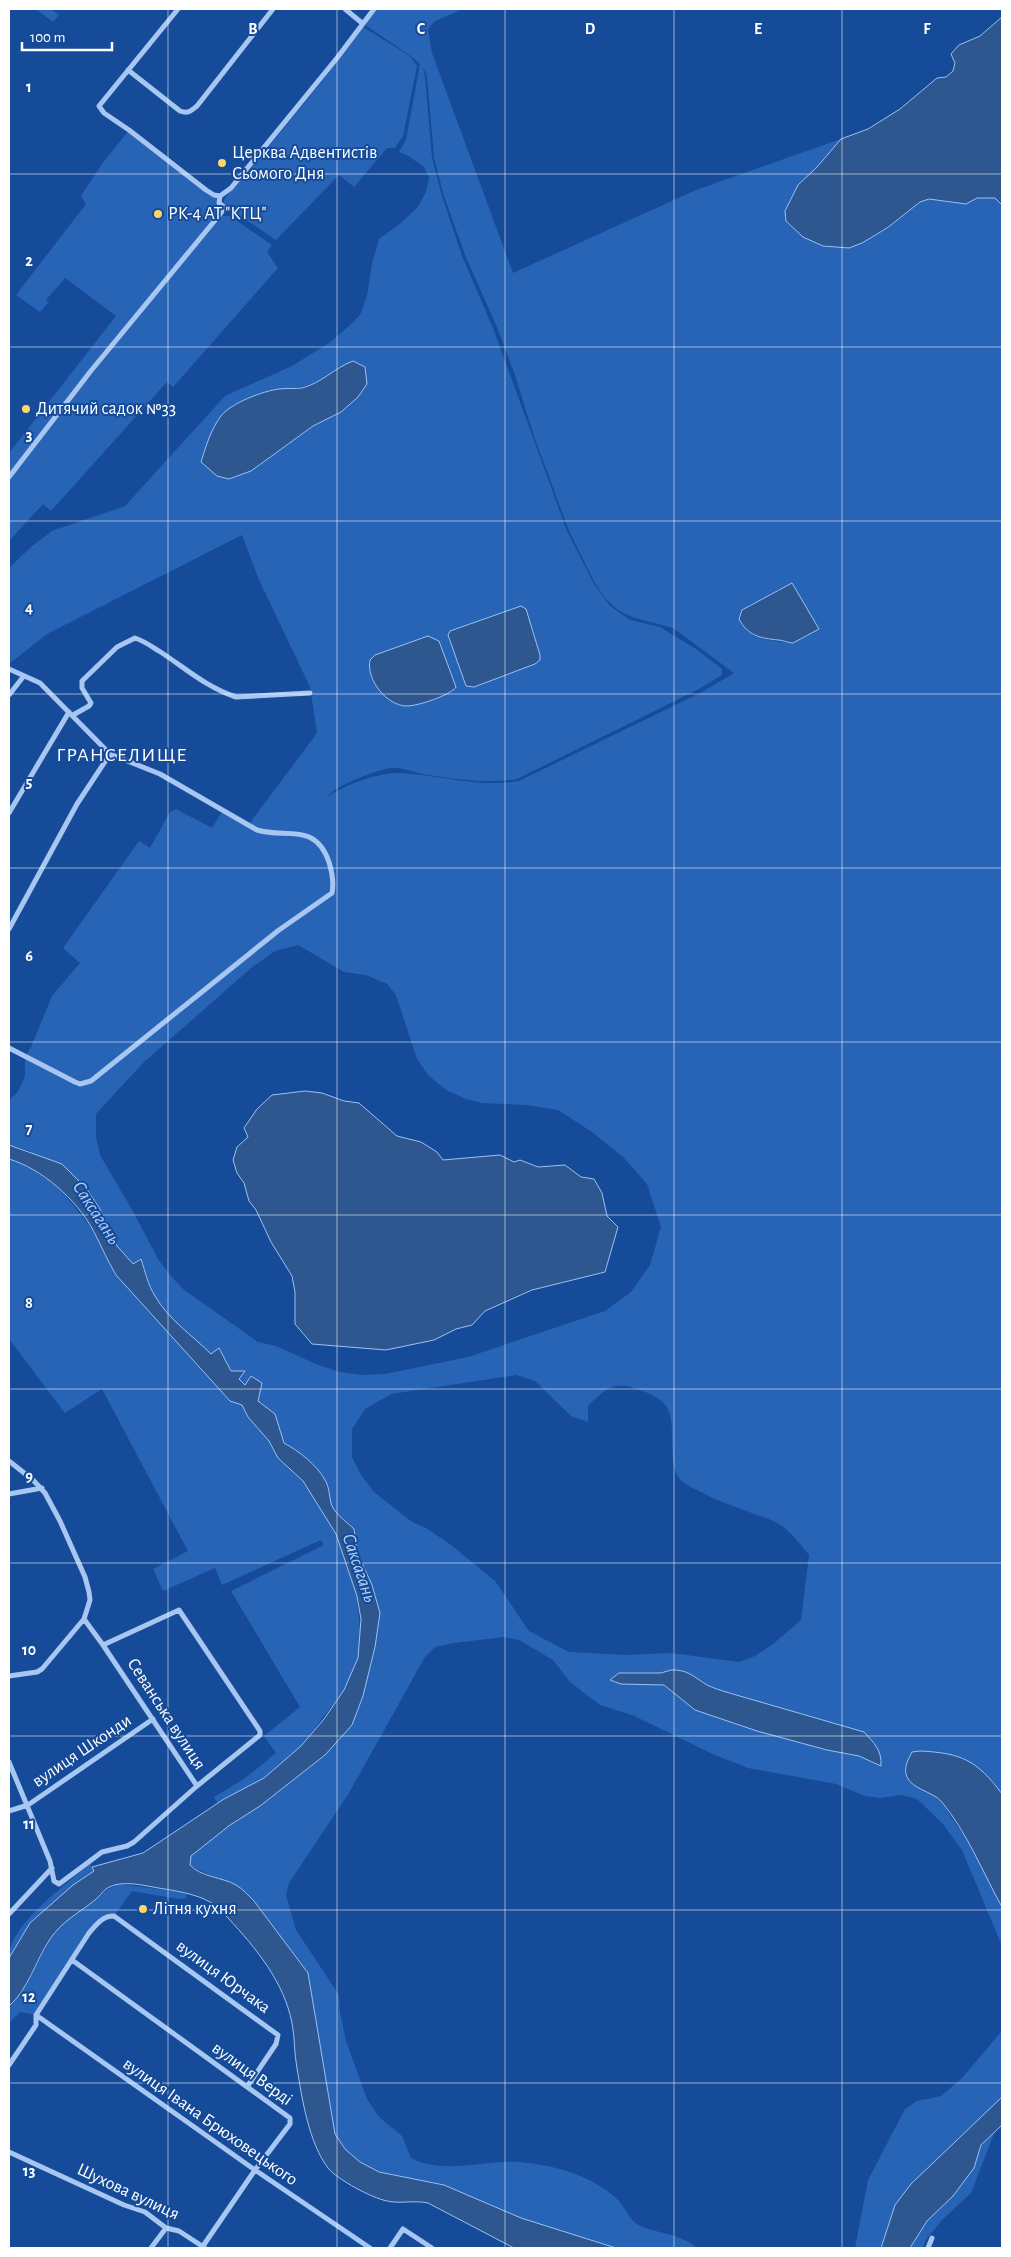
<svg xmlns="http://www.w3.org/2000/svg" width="1011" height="2257" viewBox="0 0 1011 2257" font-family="'Alegreya Sans',sans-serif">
  <rect width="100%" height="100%" fill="#154b98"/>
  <path fill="#2864b6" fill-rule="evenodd" d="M36 9H51L59 15 53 22Z
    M374 9H463L435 21 428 29 432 53 513 273 696 190 841 139 817 167 798 185 785 211 862 243 888 228 920 202 929 199 965 204 977 198H995L1002 205V1794L992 1780 908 1759 905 1771 909 1780 940 1800 978 1857 1002 1907V1946L962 1850 942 1823 917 1799 902 1795 880 1798 865 1796 836 1784 748 1768 715 1755 632 1715 600 1705 570 1682 553 1660 519 1640 504 1637 454 1643 435 1647 425 1657 349 1793 289 1883 286 1895 296 1930 339 1995 340 2012 346 2041 367 2099 379 2117 402 2136 411 2158C444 2175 484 2160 520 2162 554 2165 590 2175 616 2198 624 2205 630 2222 641 2226 659 2234 681 2234 697 2248H614L521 2218 444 2185 379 2172 360 2162 345 2149 335 2134 308 1973 254 1901 245 1892 189 1865 191 1856 230 1825 260 1806 325 1755 352 1725 363 1696 380 1613 357 1552 354 1529C347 1522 337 1516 332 1506 329 1499 330 1489 325 1480 317 1465 299 1451 284 1443L274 1414 258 1401 239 1379 244 1371H231L220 1349 211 1355C193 1336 168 1319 155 1296 149 1285 145 1271 141 1259L133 1264 117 1246 100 1209 30 1151 9 1145V1100L18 1092 25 1076V1056L31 1047 52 996 80 963 63 948 139 841 150 848 170 812 176 809 212 828 223 810 249 824 317 733 310 687 259 580 242 535 47 634 9 664V568L31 547 52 531 125 506 225 396 292 366 329 343 348 327 360 315 367 296 372 263 379 239 401 223 418 207 426 192 429 178 424 167 407 155 399 152 406 140 420 64 411 56 362 23ZM423 68 427 75 434 158 444 196 465 255 497 327 515 375 534 436 569 531 595 583 605 598 618 610 632 617 673 628 734 673 702 692 519 781C478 788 440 775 400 773 378 772 345 785 327 797 335 786 377 769 392 768 401 767 413 772 422 774 453 779 487 784 517 779L699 689 722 675V669L696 649 660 627 630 620 610 606 594 584 567 531 493 328 462 256 442 196 432 158 425 77ZM339 367 341 412 313 426 251 471 279 389C305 388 319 385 339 367ZM779 588 815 632 793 643C780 642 765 640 752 635L748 606 776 592ZM526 609 540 655V660L535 664 474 687ZM428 637 401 705C378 694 374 685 370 660L375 655ZM298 945 344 972 366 975 387 984 396 995 417 1059 428 1075 446 1090 466 1099 482 1103 527 1105 558 1110 592 1132 624 1158 647 1184 661 1227 650 1265 631 1292 605 1311 468 1357 385 1374 361 1375 340 1372 318 1365 276 1346 258 1342 183 1289 170 1275 158 1259 134 1213 100 1155 96 1137V1114L143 1063 251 968 275 951ZM516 1375 535 1381 571 1416 588 1422V1406C605 1390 612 1380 637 1389 646 1392 660 1397 666 1406 679 1424 664 1468 683 1482 703 1495 727 1504 749 1512 758 1516 769 1518 777 1523 790 1530 800 1544 809 1555L801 1620 773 1644 755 1656 739 1662 671 1653 625 1655 569 1652 529 1631 495 1581 451 1545 426 1528 412 1522 374 1492 361 1475 352 1457V1429L365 1409 391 1394ZM671 1670C687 1669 694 1677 707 1685 713 1688 720 1690 726 1692L864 1732C873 1743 882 1750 881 1765L859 1756 827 1750 757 1731 695 1710 664 1685 621 1684 610 1680 619 1673H661Z
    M363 27 410 56 417 66 403 136 395 148H387L354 187 339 175 276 240 223 204C225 193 241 181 249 171 287 124 327 77 363 27Z
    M129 130 206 190 220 196V203L224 207 60 413 221 216H230L272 245 267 252 278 268 173 387 167 382 51 511 43 504 9 541V453L116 316 65 278 46 300 49 302 40 312 16 295 86 204 81 196 102 164Z
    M9 1159 24 1164 54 1184 65 1195 93 1230 116 1275 230 1400 242 1405 248 1417 269 1441 278 1458 303 1481 336 1534 357 1596 360 1631 358 1658 344 1690 301 1746 264 1778 218 1804 214 1797 244 1779 276 1753 264 1736 300 1707 231 1591 324 1545 321 1540 222 1585 215 1568 163 1591 153 1569 188 1551 102 1389 65 1413 9 1339Z
    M90 1863 94 1871C58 1895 33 1922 9 1958 9 1924 67 1885 90 1863Z
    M120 1884 187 1893 186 1898 179 1899 132 1891 114 1916 99 1921 36 2015 20 2012 9 2023V2006C31 1988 39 1954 56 1931 66 1918 82 1911 95 1900 106 1891 106 1889 120 1884Z
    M1002 2031V2097L999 2100 1002 2113 971 2193 941 2221 925 2241 923 2248H855L868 2180 905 2109 917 2101 941 2096 962 2078Z"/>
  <path fill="#2e568f" stroke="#9ac2f5" d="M1002 17V205L995 198H977L966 204 929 199 920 202 887 228 862 243 849 248 823 246 803 237 786 221 785 211 798 185 817 167 841 139 868 129 900 109 937 78 946 77 953 71 955 63 951 54 959 45 980 36Z
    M353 361 365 367 367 384 358 397 341 412 313 426 251 471 229 479 217 476 201 462C206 446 211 429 221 416 231 403 263 391 279 389 287 388 295 389 302 388 322 383 334 368 353 361Z
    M792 583 819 629 793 643C788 643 783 640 778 640 760 638 748 636 739 619L742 610Z
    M521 606 526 609 540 655V660L535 664 474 687 466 686 448 635 450 631Z
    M428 636 439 641 456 687C451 695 418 706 407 706 387 706 366 680 370 660L375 655Z
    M305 1091 322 1093 344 1101 359 1103 397 1136 421 1142 437 1152 443 1160 500 1155 514 1162 520 1160 538 1167 565 1165 581 1177 594 1179 602 1193 607 1216 618 1227 605 1272 532 1290 485 1311 472 1325 456 1329 434 1340 386 1350 312 1344 295 1324V1292L292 1276 271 1242 256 1210 249 1201 244 1183 237 1173 233 1160 237 1147 248 1137 244 1128 257 1109 272 1095Z
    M9 1145 62 1164 86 1188 100 1209 117 1246 133 1264 141 1259C145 1271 148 1285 155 1296 168 1319 193 1336 211 1354L219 1348 231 1371H245L239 1379 245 1385 251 1376 262 1383 258 1401 275 1414 284 1443C299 1451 317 1465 325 1480 330 1488 329 1499 332 1506 337 1516 347 1522 354 1529L357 1552 372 1585 380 1613 375 1647 363 1696 352 1725 325 1755 260 1806 230 1825 191 1856 190 1865C201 1877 222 1877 236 1885 243 1889 249 1896 254 1901L308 1973 335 2134 345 2149 360 2162 379 2172 444 2185 521 2218 616 2248H514L428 2203C414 2200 400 2204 387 2201 372 2198 338 2180 328 2168 309 2143 302 2099 297 2068 294 2053 295 2038 292 2023 284 1982 256 1948 228 1918 224 1914 220 1908 215 1905 200 1895 182 1892 165 1889 148 1887 122 1878 106 1889 102 1892 99 1897 95 1900 79 1913 62 1921 50 1939 36 1960 28 1990 9 2006V1958L30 1923 73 1885 94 1871 92 1867 143 1853 224 1799 264 1778 301 1746 324 1719 344 1690 358 1658 361 1619 357 1596 336 1534 303 1481 278 1458 269 1441 248 1417 242 1405 230 1401 116 1275C107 1260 101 1245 93 1230 76 1199 42 1169 9 1159Z
    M671 1670C687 1669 694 1677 707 1685 713 1688 720 1690 726 1692L864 1732C874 1743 882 1750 881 1766L859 1756 827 1750 757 1731 695 1710 664 1685 621 1684 610 1680 619 1673H661Z
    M920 1751C961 1753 977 1760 1002 1794V1907C983 1873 967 1832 941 1801 933 1792 912 1789 907 1777 903 1768 908 1760 912 1752Z
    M1002 2097V2125L981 2145 974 2168 953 2196 927 2221 910 2248H881L895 2205 911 2184Z"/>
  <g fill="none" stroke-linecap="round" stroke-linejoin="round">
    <path stroke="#a7c7f2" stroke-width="5" d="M178 9 99 106 104 113 129 130 206 190 214 195 220 196
      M345 9 362 23
      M128 70 180 111C188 114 191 111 197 106L273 9
      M220 196 231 188 337 58 374 9
      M9 477 90 372 221 213 224 207 219 203 220 196
      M9 669 40 683 110 754 160 774 257 830C285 839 315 821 329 862 332 872 334 883 332 893L279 930 91 1081 80 1084 75 1082 9 1048
      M9 695 23 677
      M73 715 89 706 91 703 82 688V681L117 647 135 638C144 641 151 646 159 651 184 667 207 688 236 697L310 693
      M9 813 69 712
      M9 929 77 804 110 754
      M9 1461 33 1480 45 1493 60 1521 85 1577 89 1592 90 1600 84 1619 103 1645 197 1786
      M9 1494 42 1488
      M9 1676 37 1672 42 1669 84 1619
      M9 1762 50 1861 54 1881 59 1884 102 1852 127 1846 134 1842 197 1786 260 1735V1731L179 1610 103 1645
      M9 1811 28 1805 153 1719
      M9 1914 52 1868
      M72 1960 290 2118V2124L255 2170 203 2246
      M36 2015 255 2170 370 2248
      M9 2065 36 2025V2015L89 1933C97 1924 102 1916 114 1916L278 2035 276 2044 247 2087
      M9 2152 124 2205 145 2212 166 2228 179 2231 205 2248
      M151 2248 166 2228
      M390 2248 403 2229 432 2248
      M928 2248 932 2238"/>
  </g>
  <path fill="none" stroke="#fff" stroke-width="1" stroke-opacity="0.55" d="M168 9V2248M337 9V2248M505 9V2248M674 9V2248M842 9V2248M9 174H1002M9 347H1002M9 521H1002M9 694H1002M9 868H1002M9 1042H1002M9 1215H1002M9 1389H1002M9 1563H1002M9 1736H1002M9 1910H1002M9 2083H1002"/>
  <g fill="#ffd769" stroke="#154b98" stroke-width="2">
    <circle cx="222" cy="163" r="5"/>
    <circle cx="158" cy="214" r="5"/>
    <circle cx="26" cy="409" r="5"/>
    <circle cx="143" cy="1909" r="5"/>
  </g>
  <g text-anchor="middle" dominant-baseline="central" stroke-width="4" stroke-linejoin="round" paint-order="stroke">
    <g font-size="18" fill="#fff" stroke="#154b98" text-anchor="start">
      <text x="232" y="153">Церква Адвентистів<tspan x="232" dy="21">Сьомого Дня</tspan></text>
      <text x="168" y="214">РК-4 АТ "КТЦ"</text>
      <text x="36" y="409">Дитячий садок №33</text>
      <text x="153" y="1909">Літня кухня</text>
    </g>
    <g font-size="18" fill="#fff" stroke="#154b98">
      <text transform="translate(166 1714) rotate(57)">Севанська вулиця</text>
      <text transform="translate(82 1751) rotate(-34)">вулиця Шконди</text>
      <text transform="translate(223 1977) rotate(36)">вулиця Юрчака</text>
      <text transform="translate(252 2074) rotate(36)">вулиця Верді</text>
      <text transform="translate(210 2122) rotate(35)">вулиця Івана Брюховецького</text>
      <text transform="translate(128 2192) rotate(25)">Шухова вулиця</text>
    </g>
    <g font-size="19" font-style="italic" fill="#b4d2f9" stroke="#154b98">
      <text transform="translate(96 1213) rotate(57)">Саксагань</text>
      <text transform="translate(359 1568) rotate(71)">Саксагань</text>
    </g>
    <g font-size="20" letter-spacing="1" fill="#fff" stroke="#154b98">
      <text x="122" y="755">ГРАНСЕЛИЩЕ</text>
    </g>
  </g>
  <g font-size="16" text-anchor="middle" font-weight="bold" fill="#fff" stroke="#154b98" stroke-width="4" stroke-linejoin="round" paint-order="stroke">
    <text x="253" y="34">B</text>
    <text x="421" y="34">C</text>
    <text x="590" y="34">D</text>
    <text x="758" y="34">E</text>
    <text x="927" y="34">F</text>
    <text x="29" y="92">1</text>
    <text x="29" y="266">2</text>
    <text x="29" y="440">3</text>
    <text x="29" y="613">4</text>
    <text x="29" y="787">5</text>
    <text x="29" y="961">6</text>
    <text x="29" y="1134">7</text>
    <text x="29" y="1308">8</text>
    <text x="29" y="1481">9</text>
    <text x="29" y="1655">10</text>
    <text x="29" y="1829">11</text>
    <text x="29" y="2002">12</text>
    <text x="29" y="2176">13</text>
  </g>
  <rect width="1011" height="2257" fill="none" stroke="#ffffff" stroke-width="20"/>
  <path d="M22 42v8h90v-8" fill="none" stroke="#ffffff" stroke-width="2.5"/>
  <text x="30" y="42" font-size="15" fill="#ffffff" stroke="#154b98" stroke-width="4" paint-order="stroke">100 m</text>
</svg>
